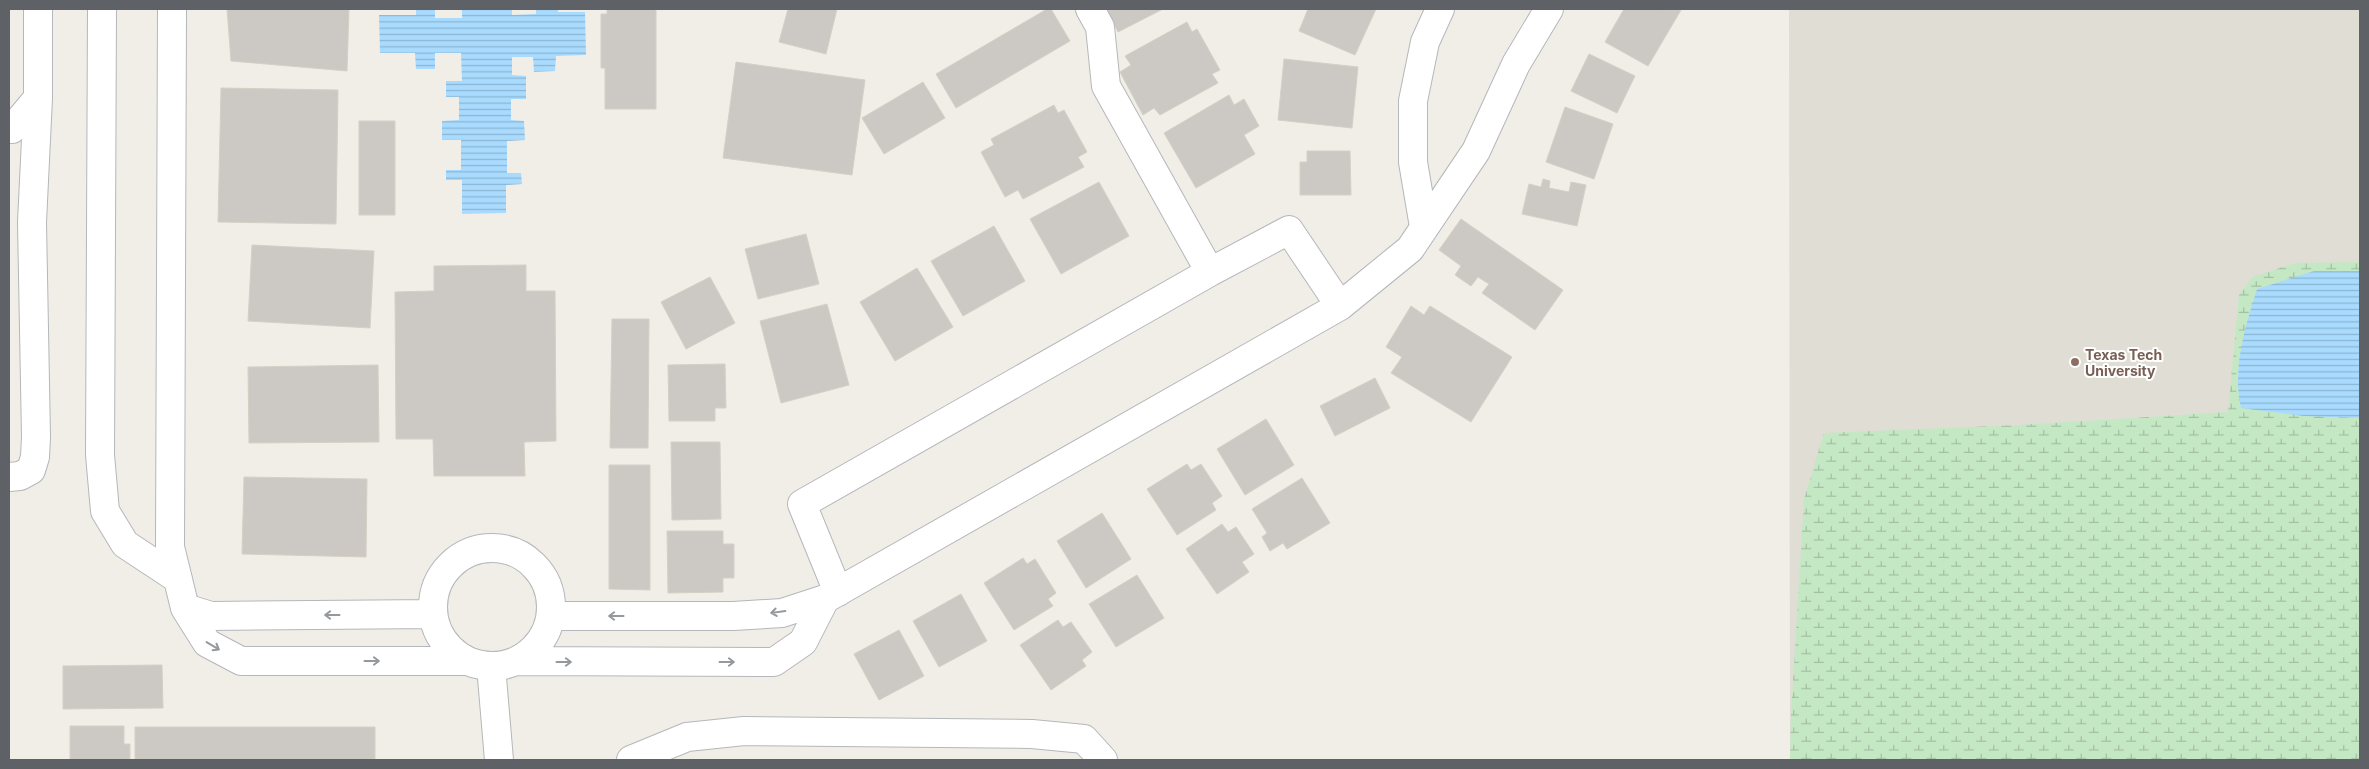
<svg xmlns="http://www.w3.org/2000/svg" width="2369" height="769" viewBox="0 0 2369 769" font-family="Inter,sans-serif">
  <defs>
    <pattern id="wetland-marsh" width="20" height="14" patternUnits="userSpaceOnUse" patternTransform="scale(1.25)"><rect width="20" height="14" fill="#c5e8c4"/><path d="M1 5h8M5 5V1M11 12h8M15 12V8" fill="none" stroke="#a3bfa3"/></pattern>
    <pattern id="water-rules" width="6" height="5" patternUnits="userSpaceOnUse" patternTransform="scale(1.25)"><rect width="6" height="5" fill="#a9dbff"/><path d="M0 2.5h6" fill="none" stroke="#8db5d2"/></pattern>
  </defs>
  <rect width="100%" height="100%" fill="#f0eee7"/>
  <path fill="#e0ddd5" d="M1789 9H2360V760H1790Z"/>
  <path fill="url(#wetland-marsh)" d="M2360 262V760H1790L1791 714 1804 499 1824 433 2018 425 2228 412 2239 295 2252 277 2295 263Z"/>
  <path fill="url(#water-rules)" d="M416 9H435V18H462V9H512V15L536 14V9H558V12H585L586 55 556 56 555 71 534 72 533 57H512V75L526 76V99H511V120L524 121 525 140 507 141V173H521L522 184 506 185V213L462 214V180H446V170H461V140H442V121L459 120V97H446V81H462L461 53H435V69H416L415 53H380L379 15H416Z
    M2314 271H2360V418L2304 416 2241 408C2232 369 2245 327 2257 289Z"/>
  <path fill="#ccc9c4" stroke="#d5d0c5" d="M227 9H349L347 71 231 61Z
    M607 9H656V109H605V68H601V14H607Z
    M788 9H837L826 54 779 42Z
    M1047 9H1051L1070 41 956 108 936 74Z
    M1106 9H1163L1118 32Z
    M1308 9H1376L1355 55 1299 31Z
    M1624 9 1681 10 1648 66 1605 42Z
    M1187 22 1192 32 1197 29 1220 70 1212 74 1218 83 1160 115 1154 108 1143 115 1120 72 1131 65 1125 56Z
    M1589 54 1635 76 1617 113 1571 91Z
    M1284 59 1358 67 1352 128 1278 120Z
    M736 62 865 80 852 175 723 158Z
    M923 82 945 118 884 154 862 118Z
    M221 88 338 90 336 224 218 222Z
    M1229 95 1234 105 1244 99 1259 126 1244 135 1255 154 1196 188 1164 133Z
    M1054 105 1058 113 1064 110 1087 152 1078 157 1084 167 1023 199 1018 190 1005 197 981 152 994 145 991 139Z
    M1565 107 1613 124 1594 179 1546 162Z
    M359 121H395V215H359Z
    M1307 151H1350L1351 195H1300V162H1307Z
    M1543 179 1550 181 1549 188 1569 192 1571 182 1586 185 1577 226 1522 214 1529 184 1541 187Z
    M1099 182 1129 236 1061 274 1030 219Z
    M1461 219 1563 290 1535 330 1482 293 1489 284 1478 277 1471 286 1455 275 1461 266 1439 250Z
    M994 226 1025 281 963 316 931 261Z
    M806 234 819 284 758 299 745 249Z
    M252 245 374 251 370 328 248 321Z
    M526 265V291H555L556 441 524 442 525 476H434L433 439H396L395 292 434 291V266Z
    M917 268 953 327 895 361 860 302Z
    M710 277 735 323 686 349 661 302Z
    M827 304 849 385 781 403 760 321Z
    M1411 306 1424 315 1430 306 1512 357 1471 422 1391 373 1402 357 1386 347Z
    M612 319H649L648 448H610Z
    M725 364 726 408H715V421H669L668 365Z
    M378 365 379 442 249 443 248 367Z
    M1375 378 1390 408 1335 436 1320 406Z
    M1266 419 1294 465 1245 495 1217 449Z
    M671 442H720L721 519 672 520Z
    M1187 464 1191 470 1201 464 1222 496 1212 503 1216 510 1177 535 1147 489Z
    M609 465H650V590L609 589Z
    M244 477 367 479 366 557 242 554Z
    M1302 478 1330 523 1287 549 1283 543 1270 551 1262 537 1267 533 1252 509Z
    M1102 513 1131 559 1086 588 1057 541Z
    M1222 524 1228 532 1236 527 1254 554 1242 562 1249 572 1217 594 1186 549Z
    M667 531H723V544H734V578H723V592L668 593Z
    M1023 558 1027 564 1035 559 1056 593 1048 599 1053 606 1014 630 984 583Z
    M1137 575 1164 618 1116 647 1089 604Z
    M961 594 987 641 939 667 913 621Z
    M1058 620 1063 627 1071 622 1092 652 1082 660 1086 666 1051 690 1020 645Z
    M899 630 924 676 879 700 854 654Z
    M162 665 163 708 63 709V666Z
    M70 726H124V744H130V760H70Z
    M135 727H375V760H135Z"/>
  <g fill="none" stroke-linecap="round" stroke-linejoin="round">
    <defs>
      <path id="minor" d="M102 9 100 455 105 511 125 544 178 579
        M172 9 170 547 185 608 207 643 241 661H468
        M1090 9 1100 27 1106 86 1210 272
        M9 129H12L38 98V9
        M1424 227 1413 162V101L1425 42 1440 9
        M9 477 20 476 31 470 35 457 36 437 32 222 38 98
        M433 607a59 59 0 1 1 118 0a59 59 0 1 1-118 0Z
        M838 592 802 504 1210 272 1289 230 1340 306
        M185 608 211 616 433 614
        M551 616H733L782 613 825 599 1340 306 1410 249 1476 151 1516 64 1549 9
        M516 661 774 662 803 642 825 599
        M491 666 499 760
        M631 760 687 737 744 731 1032 734 1084 739 1103 760"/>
    </defs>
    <use href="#minor" stroke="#b4b7bb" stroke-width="30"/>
    <use href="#minor" stroke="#fff" stroke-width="28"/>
  </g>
  <defs><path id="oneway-shaft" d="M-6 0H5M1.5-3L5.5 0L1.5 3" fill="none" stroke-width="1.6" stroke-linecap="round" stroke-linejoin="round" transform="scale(1.25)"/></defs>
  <g stroke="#96999c">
    <use href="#oneway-shaft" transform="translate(778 612) rotate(172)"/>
    <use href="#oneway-shaft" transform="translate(332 615) rotate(180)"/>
    <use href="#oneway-shaft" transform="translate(616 616) rotate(180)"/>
    <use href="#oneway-shaft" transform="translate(213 646) rotate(31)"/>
    <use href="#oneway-shaft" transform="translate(372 661)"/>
    <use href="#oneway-shaft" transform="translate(564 662)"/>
    <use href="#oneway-shaft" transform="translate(727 662)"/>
  </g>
  <circle fill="#8d6e63" stroke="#fff" stroke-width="2" cx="2075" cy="362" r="5"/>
  <g text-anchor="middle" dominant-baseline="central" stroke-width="4" stroke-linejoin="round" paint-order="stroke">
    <g font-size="14" font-weight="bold" fill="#785e54" stroke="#fff" text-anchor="start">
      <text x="2085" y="354">Texas Tech<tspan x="2085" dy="16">University</tspan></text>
    </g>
  </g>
  <rect width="2369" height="769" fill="none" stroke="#5e6267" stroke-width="20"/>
</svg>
